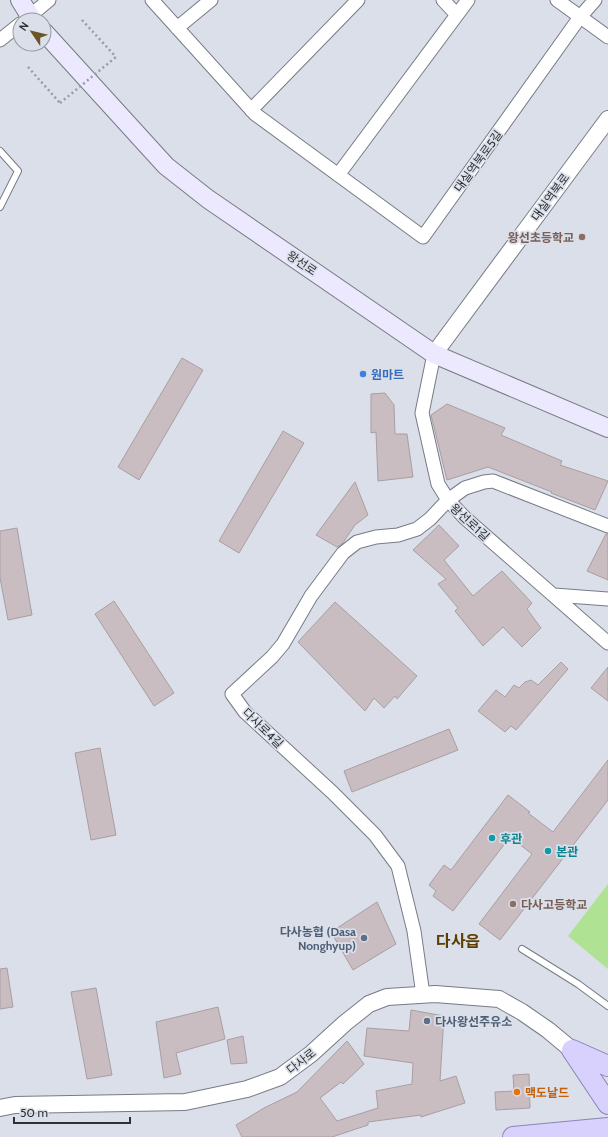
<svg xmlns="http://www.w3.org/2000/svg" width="608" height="1137" viewBox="0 0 608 1137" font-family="Cabin,'Noto Sans KR',sans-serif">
  <rect width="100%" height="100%" fill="#dadfe9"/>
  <path fill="#afe393" d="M608 884V969L568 936Z"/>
  <path fill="#c9bdc2" stroke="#a99ea2" d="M182 358 203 370 139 480 118 467Z
    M385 393 394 405 395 434H407L413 477 378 481 376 432 371 433V394Z
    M447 404 505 428 501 435 562 461 560 465 608 481 595 510 551 493 552 492 488 467 447 480 431 415Z
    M283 431 304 443 239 553 219 541Z
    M355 482 368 515 355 525 342 544 337 547 316 535Z
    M439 525 459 546 444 560 473 596 502 571 532 603 527 609 541 628 522 647 503 627 483 646 455 611 458 608 438 584 446 579 413 550Z
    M17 528 32 615 8 620 0 578V531Z
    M606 534H608V580L587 571Z
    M114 601 174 693 154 706 95 614Z
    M335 602 417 676 397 699 395 696 384 708 374 698 365 711 298 642Z
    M561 662 568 669 516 730 511 726 505 732 478 711 496 690 505 697 514 685 519 688 525 682 531 680 538 685Z
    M608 667V701L591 688Z
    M449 729 458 750 352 792 344 771Z
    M100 748 116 835 91 840 75 753Z
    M608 760V800L500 940 479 924 532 854 510 837 453 911 433 896 436 891 429 885 444 865 451 870 508 795 530 812 528 813 553 832Z
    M377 902 396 944 353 970 331 932Z
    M7 968 13 1007 0 1009V969Z
    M96 988 112 1075 87 1079 71 992Z
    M218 1007 225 1039 176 1053 181 1074 164 1078 156 1022Z
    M411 1010 444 1016 440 1081 456 1076 465 1103 421 1117V1115L368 1122V1125L332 1137H242L236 1125 264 1108 297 1092 347 1041 364 1064 343 1084 341 1082 320 1098 337 1121 378 1108 376 1091 412 1084 413 1063 364 1056 367 1028 409 1031Z
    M243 1036 247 1063 231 1064 227 1040Z
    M529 1074 530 1108 496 1110 495 1092 514 1091 513 1075Z"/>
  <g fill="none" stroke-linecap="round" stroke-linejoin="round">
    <defs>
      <path id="service" d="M0 151 18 171 0 207
        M522 949 578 984 608 1006"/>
      <path id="minor" d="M152 0 255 114 423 237 580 17 595 0
        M443 0 457 15
        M557 0 608 37
        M25 20 49 0
        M177 28 211 0
        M0 40 20 24
        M251 110 358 0
        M338 175 468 0
        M434 354 422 413 438 484 448 500 465 518 608 643
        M554 595 608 599
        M423 995 414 931 398 866 375 835 333 793 245 712 232 694 272 657 283 644 311 596 343 553 357 542 376 537 398 535 417 529 430 519 448 500 465 488 484 482 493 481 608 526"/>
      <path id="tertiary" d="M434 354 608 119
        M0 1108 15 1105 185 1102 247 1089 280 1077 311 1054 345 1023 369 1004 387 997 435 994 499 999 522 1012 548 1030 572 1050"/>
      <path id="secondary" d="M20 0 30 16 33 20
        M44 32 166 166 208 199 434 354 608 428"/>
      <path id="primary" d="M572 1050 608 1104
        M572 1050 608 1066
        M513 1137 608 1128"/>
    </defs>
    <use href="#service" stroke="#777b84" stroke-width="8"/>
    <use href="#minor" stroke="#777b84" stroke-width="15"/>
    <use href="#tertiary" stroke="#777b84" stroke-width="18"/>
    <use href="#secondary" stroke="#777b84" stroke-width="20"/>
    <use href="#primary" stroke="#8c84b6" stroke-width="22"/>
    <path stroke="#989ba3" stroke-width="2.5" stroke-dasharray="2 3" stroke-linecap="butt" d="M82 20 116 57
      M28 67 60 103"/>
    <use href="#service" stroke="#fff" stroke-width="6"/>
    <use href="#minor" stroke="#fff" stroke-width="13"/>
    <use href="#tertiary" stroke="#fff" stroke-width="16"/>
    <use href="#secondary" stroke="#ece8fe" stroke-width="18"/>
    <use href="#primary" stroke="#d8d0fd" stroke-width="20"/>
    <path stroke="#989ba3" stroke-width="2.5" stroke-dasharray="2 3" stroke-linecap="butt" d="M60 103 116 57"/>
  </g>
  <g fill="#8d6e63" stroke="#dadfe9" stroke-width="1.5">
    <circle cx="582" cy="237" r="4"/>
    <circle cx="513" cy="904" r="4"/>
  </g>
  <circle fill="#3f7fe0" stroke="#dadfe9" stroke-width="1.5" cx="363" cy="374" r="4"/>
  <g fill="#0f9aa8" stroke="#dadfe9" stroke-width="1.5">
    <circle cx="492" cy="838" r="4"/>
    <circle cx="548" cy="851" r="4"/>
  </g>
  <g fill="#5c6f8a" stroke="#dadfe9" stroke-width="1.5">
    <circle cx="364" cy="938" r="4"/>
    <circle cx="427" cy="1021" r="4"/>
  </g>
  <circle fill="#e8710a" stroke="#dadfe9" stroke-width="1.5" cx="517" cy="1092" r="4"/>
  <g text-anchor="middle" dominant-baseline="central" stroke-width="3.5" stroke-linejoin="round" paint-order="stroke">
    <g font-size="12" fill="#2e3034" stroke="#dadfe9">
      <text transform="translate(478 161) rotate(-54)">대실역북로5길</text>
      <text transform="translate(550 197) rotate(-54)">대실역북로</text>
      <text transform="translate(302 263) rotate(34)">왕선로</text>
      <text transform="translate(470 522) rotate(43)">왕선로1길</text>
      <text transform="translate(263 728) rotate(44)">다사로4길</text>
      <text transform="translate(301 1061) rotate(-38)">다사로</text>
    </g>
    <g font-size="12" font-weight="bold" fill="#785e54" stroke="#dadfe9" text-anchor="end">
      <text x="574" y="237">왕선초등학교</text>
      <text x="521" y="904" text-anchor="start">다사고등학교</text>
    </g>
    <g font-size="12" font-weight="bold" fill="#366cbe" stroke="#dadfe9" text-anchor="start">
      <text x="371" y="374">원마트</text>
    </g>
    <g font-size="12" font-weight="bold" fill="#0d838f" stroke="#dadfe9" text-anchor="start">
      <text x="500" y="838">후관</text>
      <text x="556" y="851">본관</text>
    </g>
    <g font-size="12" font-weight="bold" fill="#4e5e75" stroke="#dadfe9" text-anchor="end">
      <text x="356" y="931">다사농협 (Dasa<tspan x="356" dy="14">Nonghyup)</tspan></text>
      <text x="435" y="1021" text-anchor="start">다사왕선주유소</text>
    </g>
    <g font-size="12" font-weight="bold" fill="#c56008" stroke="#dadfe9" text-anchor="start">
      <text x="525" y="1092">맥도날드</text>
    </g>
    <g font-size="16" font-weight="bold" fill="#5a3f00" stroke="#dadfe9">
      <text x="458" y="941">다사읍</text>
    </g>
  </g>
  <g transform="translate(32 32) rotate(305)"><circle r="19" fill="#dadfe9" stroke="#9599a1"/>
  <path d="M0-3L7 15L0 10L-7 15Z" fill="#6d5425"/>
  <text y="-6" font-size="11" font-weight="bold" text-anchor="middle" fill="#2e3034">N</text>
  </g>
  <path d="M14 1117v6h116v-6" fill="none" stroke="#2e3034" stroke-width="2"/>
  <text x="20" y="1117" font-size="12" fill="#2e3034" stroke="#dadfe9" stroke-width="3" paint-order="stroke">50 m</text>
</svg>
